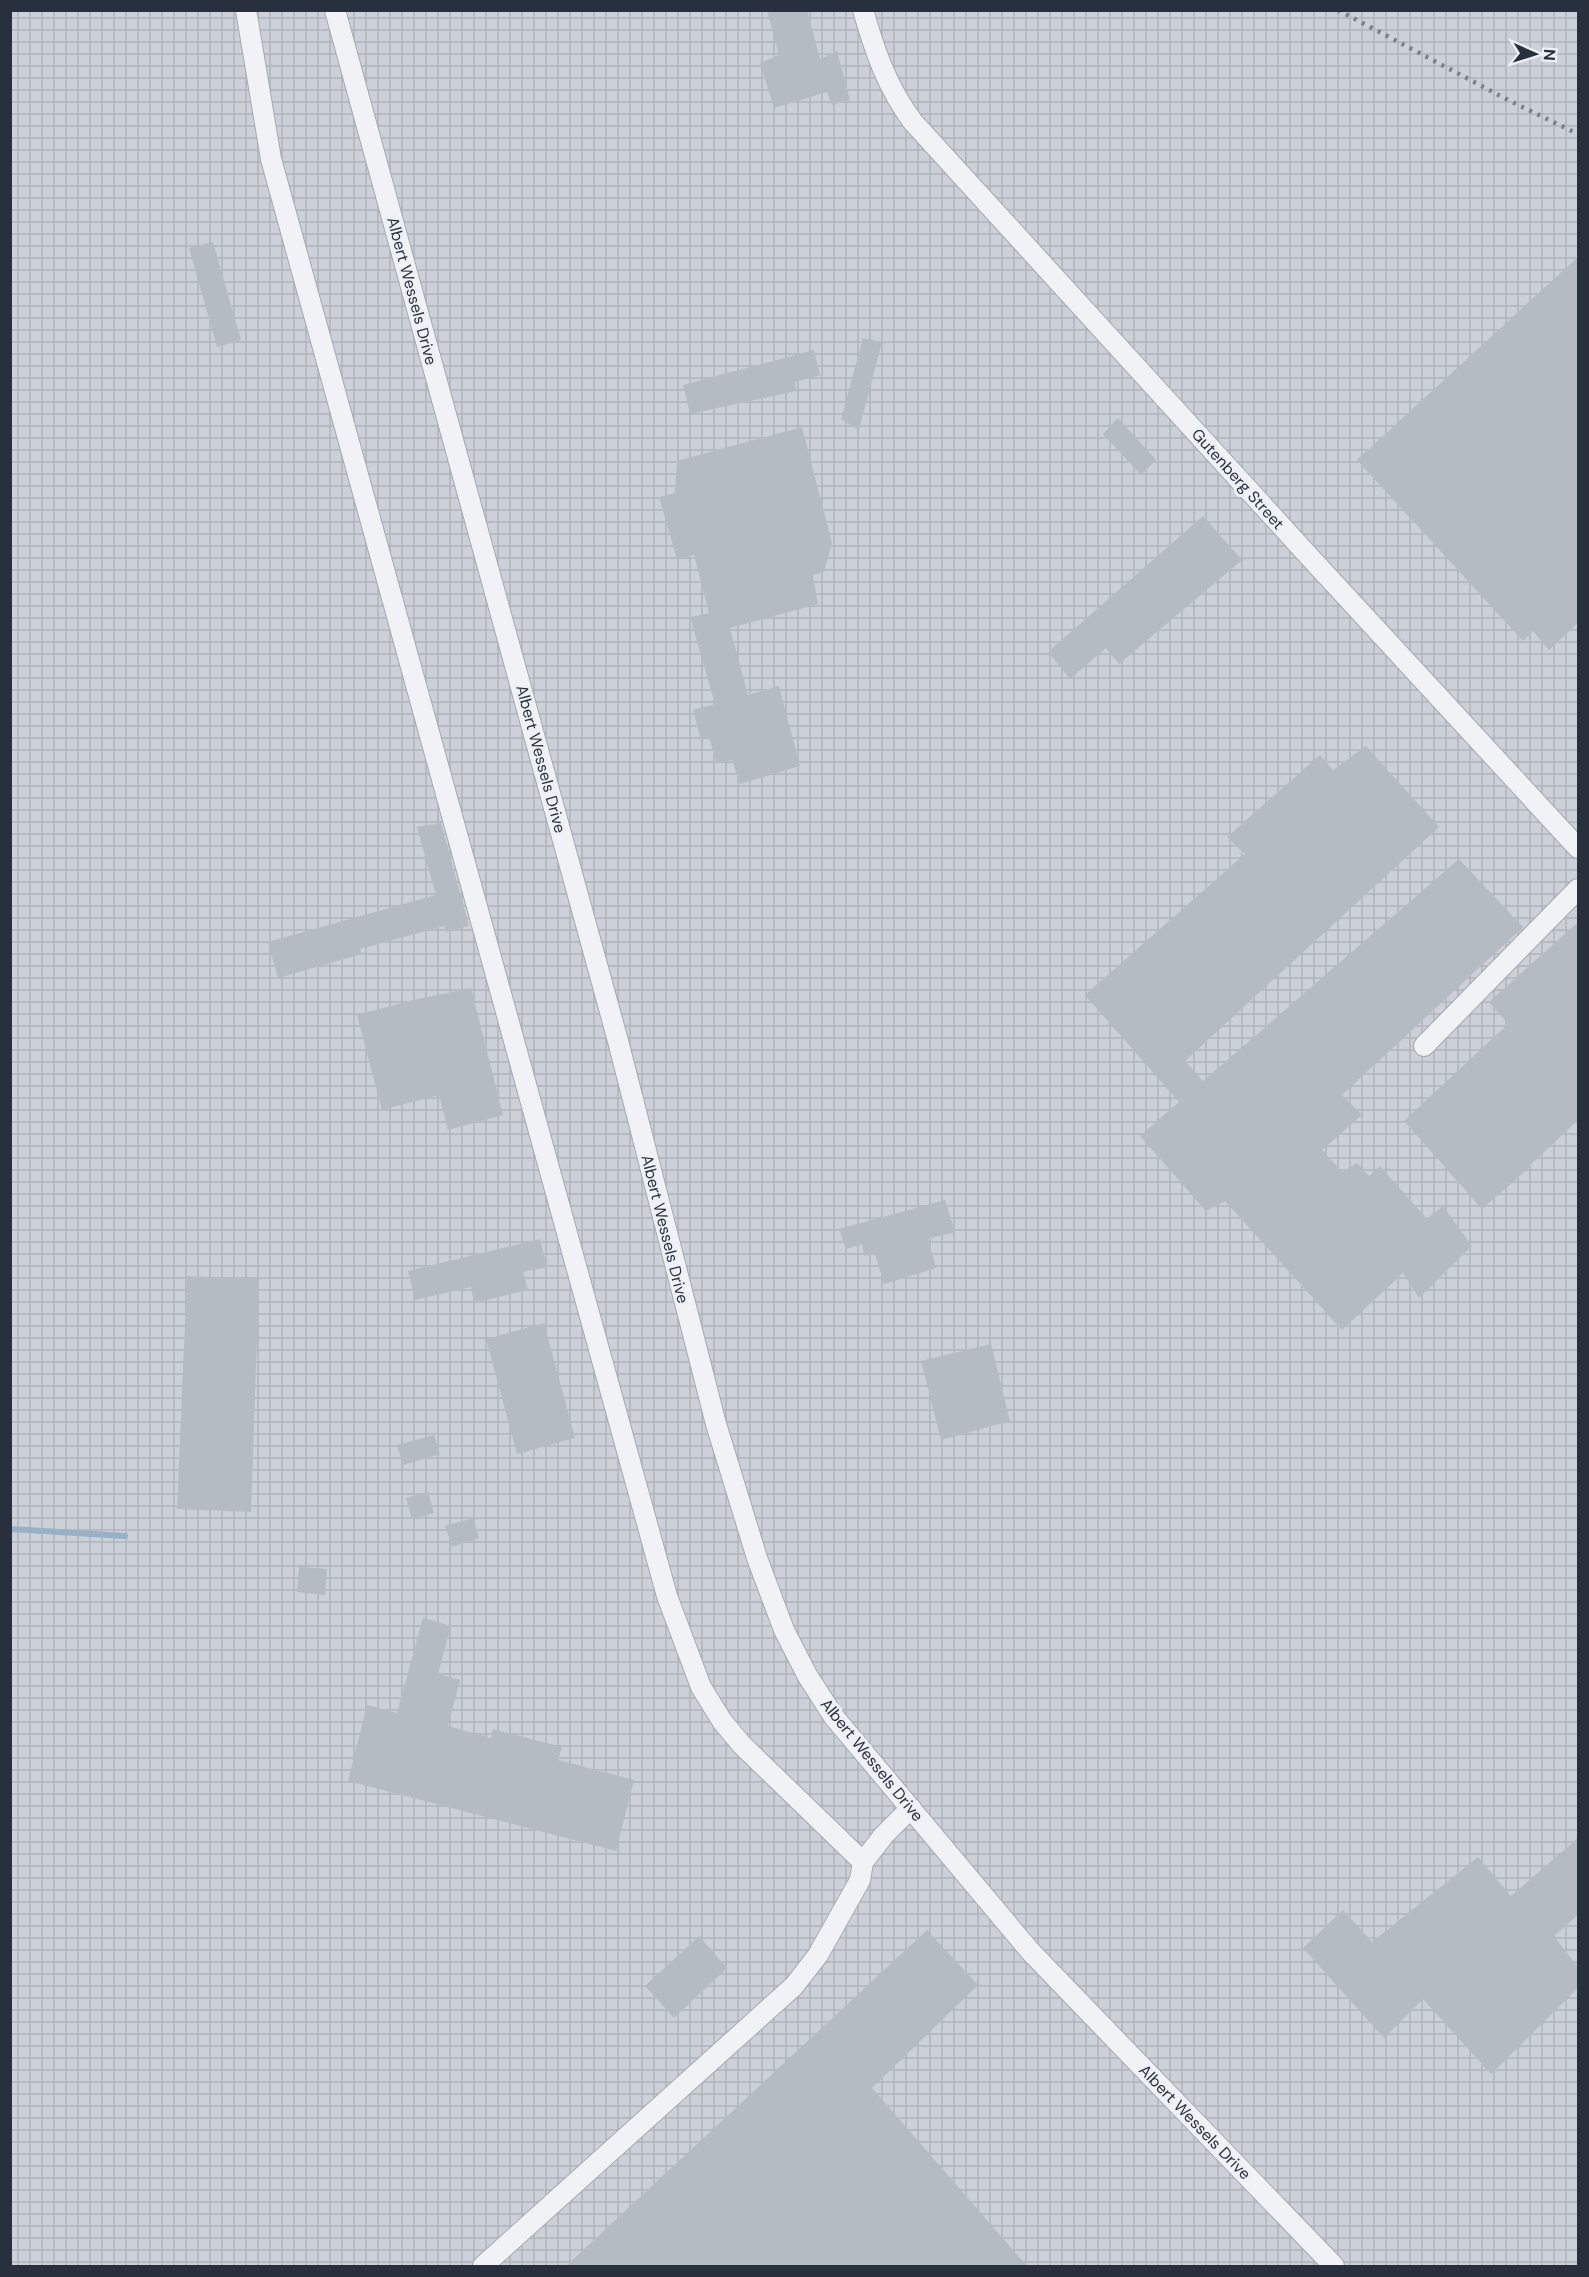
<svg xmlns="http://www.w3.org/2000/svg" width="1589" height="2277" viewBox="0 0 1589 2277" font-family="'DM Sans',sans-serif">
  <defs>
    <pattern id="industrial-grid" width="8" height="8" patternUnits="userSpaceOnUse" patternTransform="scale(1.5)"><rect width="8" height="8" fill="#ccd1d9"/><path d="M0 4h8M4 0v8" fill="none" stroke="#afb4bb"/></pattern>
  </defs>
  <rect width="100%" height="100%" fill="#dee2e7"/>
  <path fill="url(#industrial-grid)" d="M11 11H1578V2266H11Z"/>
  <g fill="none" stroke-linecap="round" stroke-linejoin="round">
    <path stroke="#9ab0c6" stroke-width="6" d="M10 1529 125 1536"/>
  </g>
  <path fill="#b5bbc3" d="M767 10H807L820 59 837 51 850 100 832 105 827 92 774 108 760 63 779 55Z
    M213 242 241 340 217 347 189 248Z
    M1578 257V623L1549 650 1533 631 1523 641 1357 460Z
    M863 338 882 342 859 430 841 419Z
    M814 350 820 375 795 382 796 391 690 414 683 385Z
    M1118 418 1156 460 1141 475 1103 434Z
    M802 427 832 543 824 572 813 575 818 604 730 628 748 695 779 686 800 766 740 784 732 760 717 764 709 738 701 740 693 710 715 704 690 617 709 613 694 555 677 559 659 497 675 493 677 461Z
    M1203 516 1242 560 1119 664 1106 648 1070 679 1048 652Z
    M1366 746 1439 827 1185 1061 1203 1081 1459 859 1523 927 1342 1095 1362 1115 1322 1150 1342 1172 1357 1163 1369 1176 1380 1166 1427 1219 1443 1206 1472 1246 1419 1298 1403 1273 1342 1330 1225 1201 1206 1211 1140 1136 1179 1102 1085 995 1245 854 1227 837 1320 755 1333 770Z
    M441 823 469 926 446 932 444 926 360 949 362 954 278 978 268 942 436 895 417 827Z
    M1578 922V1120L1529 1166 1530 1167 1482 1209 1404 1121 1508 1024 1489 1002Z
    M471 988 503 1115 448 1130 439 1095 382 1110 357 1015 413 1000Z
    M945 1200 955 1232 928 1239 936 1268 884 1284 875 1254 864 1256 862 1244 846 1249 839 1229Z
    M540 1239 547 1267 523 1272 528 1290 474 1303 471 1287 415 1300 408 1271Z
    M187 1276 259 1279 251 1512 177 1509Z
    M544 1323 575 1438 517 1454 486 1339Z
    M991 1344 1010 1421 941 1440 921 1361Z
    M434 1435 440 1454 403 1465 397 1445Z
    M428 1492 434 1513 412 1519 406 1498Z
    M473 1518 479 1538 452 1547 445 1526Z
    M299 1567 327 1569 325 1595 297 1592Z
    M423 1618 451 1626 438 1674 460 1680 448 1726 491 1738 493 1729 562 1747 558 1760 634 1780 616 1851 348 1781 367 1705 397 1713Z
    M1578 1838V1915L1554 1936 1578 1967V1988L1491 2074 1423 1999 1384 2038 1303 1948 1343 1910 1372 1942 1478 1857 1511 1896Z
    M927 1930 978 1985 872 2088 1027 2266H566Z
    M699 1936 727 1968 674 2018 645 1986Z"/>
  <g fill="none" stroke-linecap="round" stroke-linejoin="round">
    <defs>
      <path id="minor" d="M246 10 271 159 667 1596 701 1687 722 1721 742 1745 863 1862
        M335 10 618 1041 716 1424 757 1558 784 1630 807 1675 834 1717 1030 1951 1334 2266
        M863 10C875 52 887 87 913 122L1306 553 1578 848
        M1424 1046 1578 889
        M483 2266 794 1986 818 1955 860 1880 863 1862 884 1835 911 1808"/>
    </defs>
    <use href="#minor" stroke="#a4a9b1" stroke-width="22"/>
    <use href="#minor" stroke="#f0f2f5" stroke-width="20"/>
    <path stroke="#788190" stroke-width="4.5" stroke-dasharray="3 6" stroke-linecap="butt" d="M1338 10 1510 101 1578 134"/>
  </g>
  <g text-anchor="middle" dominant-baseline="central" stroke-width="6" stroke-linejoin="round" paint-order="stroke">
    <g font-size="16" fill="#28303d" stroke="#edf0f5">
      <text transform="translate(412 291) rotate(75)">Albert Wessels Drive</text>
      <text transform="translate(1238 479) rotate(48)">Gutenberg Street</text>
      <text transform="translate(541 759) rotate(75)">Albert Wessels Drive</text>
      <text transform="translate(665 1229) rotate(76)">Albert Wessels Drive</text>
      <text transform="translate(872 1760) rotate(51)">Albert Wessels Drive</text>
      <text transform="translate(1195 2122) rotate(46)">Albert Wessels Drive</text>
    </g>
  </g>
  <rect width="1589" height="2277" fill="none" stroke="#28303d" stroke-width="24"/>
  <g transform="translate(1535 54) rotate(93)" stroke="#edf0f5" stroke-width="4.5" paint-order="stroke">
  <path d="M0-4.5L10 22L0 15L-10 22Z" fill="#28303d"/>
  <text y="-9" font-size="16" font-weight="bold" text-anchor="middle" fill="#28303d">N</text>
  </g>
</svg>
